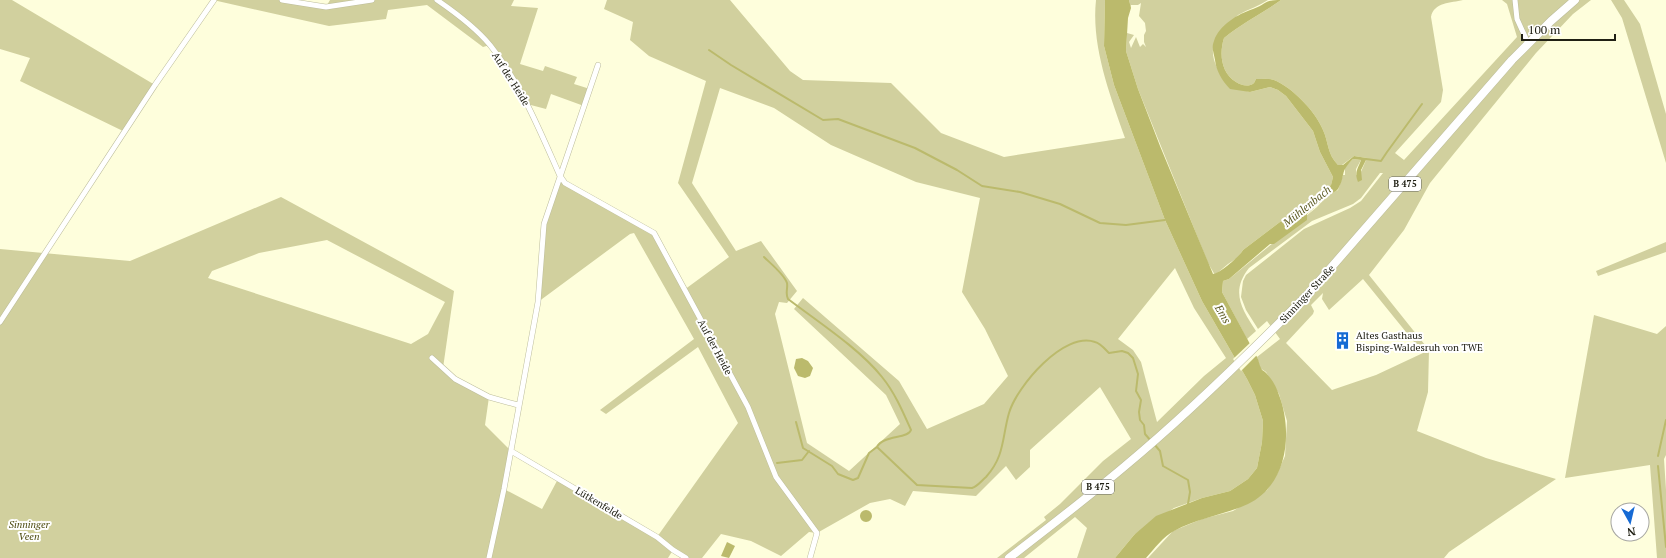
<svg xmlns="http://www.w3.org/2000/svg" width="1666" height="558" viewBox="0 0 1666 558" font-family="'PT Serif',serif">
  <rect width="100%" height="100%" fill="#fefedc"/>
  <path fill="#d1d09e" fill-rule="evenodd" d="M0 0H12L155 85 125 132 20 81 30 58 0 49Z
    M213 0H282L326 7 330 0H514L511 6 538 8 520 64 543 71 545 66 577 77 574 84 590 89 584 106 551 94 546 109 527 104 490 45 483 47 427 5 388 10 386 19 329 26Z
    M607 0H730L790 71 803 80 891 83 941 133 1004 157 1125 138C1110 95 1091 46 1096 0H1105L1104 46 1114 85 1165 220 1202 301 1247 379 1255 395 1263 421 1262 442 1257 468 1248 479 1230 491 1202 498 1174 508 1134 535 1115 558H1077L1087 528 1075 517 1024 558H997L1046 520 1044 517 1060 504 1103 461 1131 439 1100 387 1030 450V467L1016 480 1006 466 976 496 913 491 905 506 890 499 870 503 817 533 809 532 781 556 751 541 721 534 702 558H686L673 550 668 558H0V249L130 261 281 197 454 291 443 368 455 379 489 397 485 425 511 451 504 489 542 509 558 479 657 537 738 423 698 347 606 414 600 410 694 339 634 233 630 234 538 302 544 224 560 176 566 183 654 233 684 290 729 257 678 183 706 81 649 56 630 40 633 22 604 9ZM720 88 774 108 831 145 916 182 980 198 962 292 985 329 1008 376 984 404 927 429 899 381 803 298 794 309 886 395 900 424 849 471 807 443 775 314 779 302 787 303 797 291 761 241 736 251 692 183ZM327 240 445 302 428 334 411 344 208 278 212 271 259 253ZM1175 268 1194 308 1226 358 1204 376 1157 422 1141 362 1133 350 1118 339Z
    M1129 0H1268C1259 6 1249 9 1240 14 1237 15 1236 18 1233 20 1205 43 1209 58 1228 86L1250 92 1270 87 1278 90 1286 96 1313 131 1320 152 1333 177 1331 185 1313 197 1243 250 1237 258 1228 264 1215 275 1208 263 1138 89 1126 51 1127 33 1134 35 1129 42 1131 48 1136 37 1140 47 1143 44 1146 47 1144 42V35L1146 31 1145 23 1139 16 1141 3 1138 5H1131V8Z
    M1281 0H1463C1451 3 1434 2 1431 17L1443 90 1441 102 1395 153 1404 160 1517 37 1507 4 1502 0H1591L1573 14 1536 53 1430 183 1404 230 1369 275 1429 350 1428 392 1417 431 1486 458 1556 479 1449 552 1444 558H1148L1173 531 1202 519 1233 511 1267 490 1277 474 1285 456 1287 421 1279 394 1266 372 1260 368 1257 357 1280 339 1267 321 1258 329 1246 310 1241 297 1243 281 1246 275 1304 229 1350 208 1361 201 1383 173H1380L1361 198 1353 204 1312 221 1249 268C1230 292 1242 309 1256 331L1247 339 1222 292 1223 281 1229 279 1317 207 1328 195 1338 190 1343 175H1345V167L1353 159 1361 160 1356 169V175L1360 174 1367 158 1354 156 1342 165H1338C1327 154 1329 143 1323 130 1316 112 1292 87 1274 80 1269 78 1262 79 1256 79L1254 83C1249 87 1242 86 1236 82 1221 73 1219 54 1224 38 1242 23 1263 13 1281 0ZM1363 279 1423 353 1376 375 1332 390 1286 343 1313 314 1314 311 1311 305 1323 293 1322 299 1329 310Z
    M1611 0H1624L1640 24 1666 114V163L1622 18Z
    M1666 242V252L1598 276 1596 271Z
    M1594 315 1657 334 1666 326V455L1664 459 1666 490V558H1657L1650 465 1565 478Z"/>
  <path fill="#bbba6c" d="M1105 0H1129L1131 8 1128 18 1126 51 1138 89 1160 146 1213 274C1219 274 1239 257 1243 250L1313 197 1331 185 1333 177 1320 152 1313 131 1286 96 1278 90 1270 87 1250 92 1230 89C1222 81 1216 70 1215 60 1214 53 1211 48 1214 41 1219 25 1238 14 1253 9 1267 4 1263 0 1281 0 1263 13 1242 23 1224 38 1219 54 1221 73 1236 82 1242 86 1249 87 1254 83L1256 79C1262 79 1269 78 1274 80 1292 87 1316 112 1323 130 1329 143 1327 154 1338 165H1343L1354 156 1367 158 1361 170 1362 180 1358 182C1354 172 1358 169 1361 160L1353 159C1339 173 1346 174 1339 187 1337 192 1333 192 1329 195 1321 200 1315 208 1307 214V220L1274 244H1270L1229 279 1223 281 1222 292 1257 357C1259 361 1259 364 1261 368 1262 371 1265 371 1267 374 1272 379 1277 388 1279 395 1293 431 1288 485 1248 504 1224 515 1198 518 1174 531 1164 536 1154 549 1146 558H1115L1134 535 1156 516 1202 498 1230 491 1248 479 1257 468 1262 442 1263 421 1255 395 1247 379 1202 301 1165 220 1114 85 1104 46Z
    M802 358 808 361 813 368 810 376 805 378 798 376 794 368 796 359Z
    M860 516a6 6 0 1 1 12 0a6 6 0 1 1-12 0Z
    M727 542 735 546 729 558 721 556Z"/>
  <path fill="#fefedc" d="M1251 342 1258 354 1241 371 1233 359Z"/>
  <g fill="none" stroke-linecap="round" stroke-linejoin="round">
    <path stroke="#bbba6c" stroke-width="2" d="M709 50 731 65 823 120 838 119 915 148 957 170 982 186 1020 192 1060 204 1100 223 1126 225 1165 220
      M1366 159 1381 161 1387 152 1422 104
      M764 257C771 264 784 274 787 283 788 289 785 293 788 299 817 321 860 349 882 377 895 393 903 412 911 430 908 439 883 435 877 447L917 485 972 488C978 486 981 481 986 477 1005 456 1002 437 1009 413 1017 386 1064 331 1095 342 1100 343 1105 349 1109 353L1122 351 1128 353 1133 358 1138 374 1136 391 1141 400 1139 412 1140 420 1144 425 1145 434 1151 441
      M796 422 803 448 832 466 838 474 853 480 858 478 869 453 877 447
      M1154 444 1160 451 1163 466 1188 480 1190 492 1188 504
      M1658 456 1666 420
      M777 463 802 460 809 451
      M1658 466 1666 547"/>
    <defs>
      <path id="minor" d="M282 0 326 7 372 0
        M437 0C456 13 475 27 490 45 521 84 540 131 560 176L565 183 654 233 748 407 776 477 817 533 810 558
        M1515 0 1517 19 1528 43
        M0 322 155 85 214 0
        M432 358 455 379 489 397 518 405
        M511 451 657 537 673 550 686 558
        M489 558 504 489 538 302 544 224 598 65"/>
      <path id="primary" d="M1009 558C1048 528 1087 498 1125 466 1189 413 1249 354 1308 294L1512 60 1551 21 1575 0"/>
    </defs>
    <use href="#minor" stroke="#bdbd9c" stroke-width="6"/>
    <use href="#primary" stroke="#bdbd9c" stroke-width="9"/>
    <use href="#minor" stroke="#fff" stroke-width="5"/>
    <use href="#primary" stroke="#fff" stroke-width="8"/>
  </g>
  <defs>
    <symbol id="building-bare" viewBox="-9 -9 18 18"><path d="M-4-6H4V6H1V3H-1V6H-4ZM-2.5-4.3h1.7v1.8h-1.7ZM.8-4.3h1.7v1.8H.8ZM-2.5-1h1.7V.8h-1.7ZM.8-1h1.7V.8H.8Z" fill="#166ad4" stroke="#fff" stroke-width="2.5" paint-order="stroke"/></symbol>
  </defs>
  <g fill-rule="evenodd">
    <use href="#building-bare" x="1330" y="328" width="25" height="25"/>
  </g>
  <g text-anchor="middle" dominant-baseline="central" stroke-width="4" stroke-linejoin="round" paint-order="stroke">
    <g fill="#fff" stroke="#63635a" stroke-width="1">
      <rect x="1389" y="177" width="32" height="14" rx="3"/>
      <rect x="1082" y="480" width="32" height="14" rx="3"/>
    </g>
    <g font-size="9" font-weight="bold" fill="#202014">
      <text x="1405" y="184">B 475</text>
      <text x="1098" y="487">B 475</text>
    </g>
    <g font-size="10" fill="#202014" stroke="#fff">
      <text transform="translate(511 79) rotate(58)">Auf der Heide</text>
      <text transform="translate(1307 294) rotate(-47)">Sinninger Straße</text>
      <text transform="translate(715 347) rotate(62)">Auf der Heide</text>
      <text transform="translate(599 503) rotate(31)">Lütkenfelde</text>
    </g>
    <g font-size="10" fill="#202014" stroke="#fff" text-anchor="start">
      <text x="1356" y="335">Altes Gasthaus<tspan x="1356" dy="12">Bisping-Waldesruh von TWE</tspan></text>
    </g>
    <g font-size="10" font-style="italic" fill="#4a480b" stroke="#fff">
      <text x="29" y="524">Sinninger<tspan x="29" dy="12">Veen</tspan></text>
    </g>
    <g font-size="11" font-style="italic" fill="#5a581f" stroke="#fff">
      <text transform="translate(1307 206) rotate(-39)">Mühlenbach</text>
      <text transform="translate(1223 314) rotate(60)">Ems</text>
    </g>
  </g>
  <g transform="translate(1630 522) rotate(172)"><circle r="19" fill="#ffffff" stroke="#a6a6a1"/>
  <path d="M0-3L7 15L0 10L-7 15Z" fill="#166ad4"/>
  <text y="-6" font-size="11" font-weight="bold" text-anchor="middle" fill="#202014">N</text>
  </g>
  <path d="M1522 34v6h93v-6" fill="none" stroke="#202014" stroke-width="2"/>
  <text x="1528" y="34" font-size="12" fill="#202014" stroke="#ffffff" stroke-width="3" paint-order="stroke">100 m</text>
</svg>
